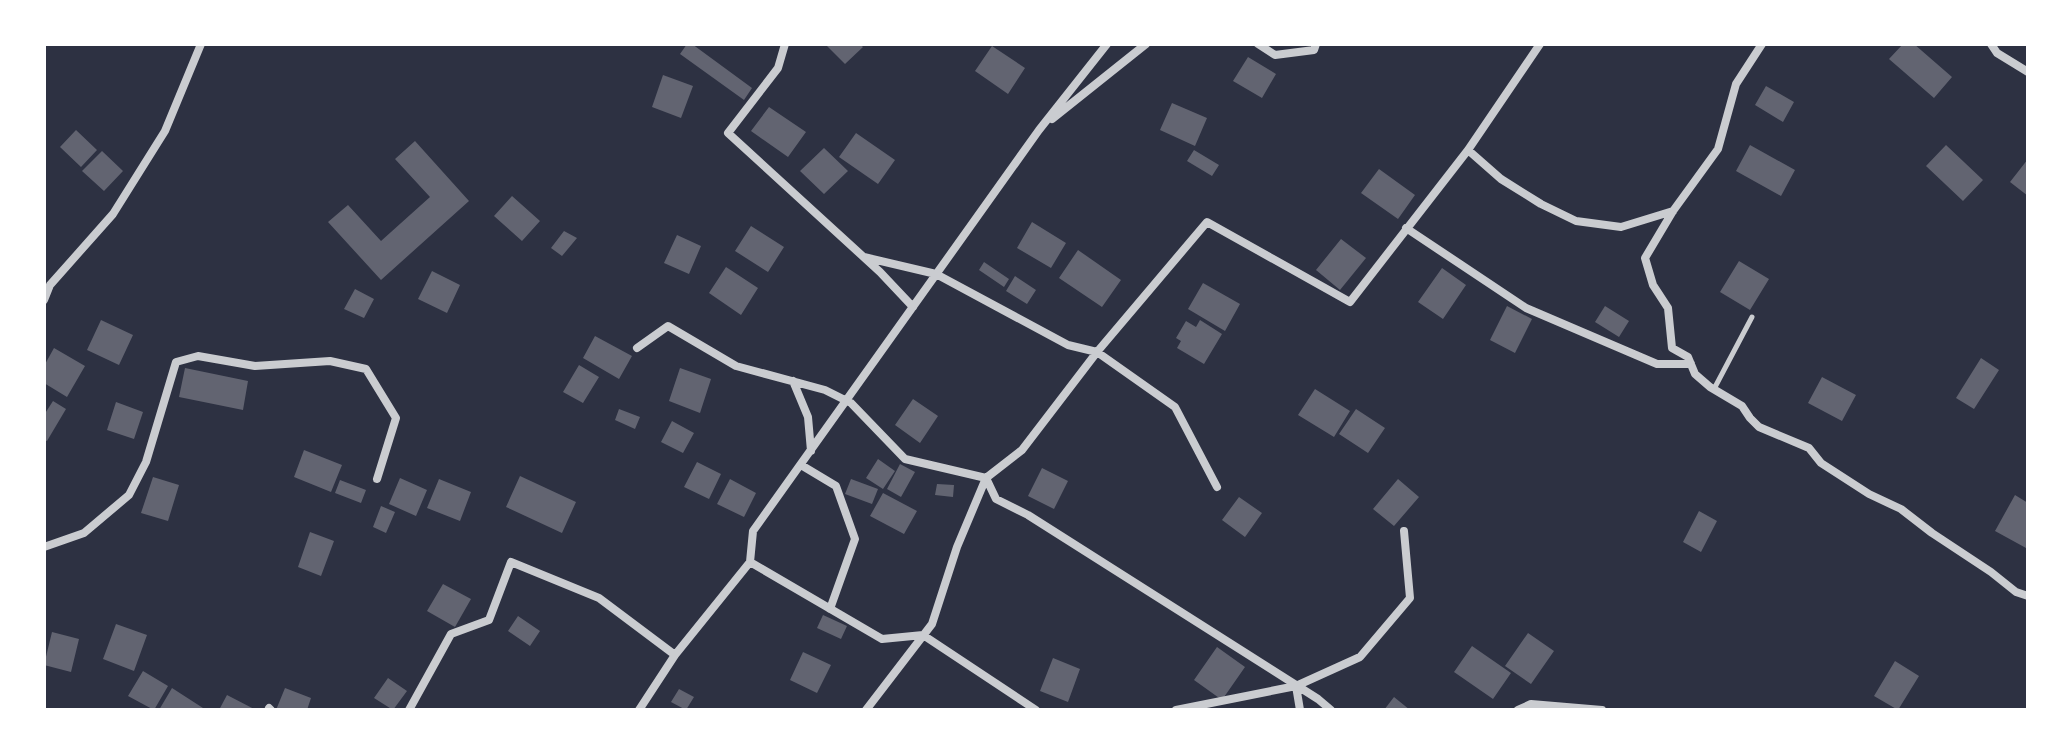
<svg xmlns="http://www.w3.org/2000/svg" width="2072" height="754" viewBox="0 0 2072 754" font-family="'Times New Roman',serif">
  <rect width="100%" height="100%" fill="#2d3142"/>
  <path fill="#626471" d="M687 44H692L752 88 744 100 680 54Z
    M825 44H860L863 47 845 64Z
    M1903 44H1914L1952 77 1934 98 1889 59Z
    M992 46 1025 68 1008 94 975 71Z
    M1248 57 1276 74 1262 98 1233 81Z
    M663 75 693 86 681 118 652 107Z
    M1766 86 1794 102 1783 122 1755 105Z
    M1172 103 1207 118 1195 146 1160 130Z
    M769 107 806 132 788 157 751 131Z
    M76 130 97 150 81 167 60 147Z
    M856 133 895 160 878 184 839 157Z
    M415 141 469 201 381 280 328 222 348 205 381 241 430 197 395 159Z
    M1750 145 1795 170 1781 196 1736 171Z
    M1946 145 1983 180 1963 201 1926 166Z
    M824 148 848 171 824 194 800 171Z
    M1194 150 1219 165 1212 176 1187 161Z
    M102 151 123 171 104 191 82 171Z
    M2028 159V196L2010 182Z
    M1379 169 1415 195 1398 219 1361 193Z
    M512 196 540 221 522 241 494 216Z
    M1032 222 1066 243 1051 268 1017 248Z
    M751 226 784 247 768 272 735 251Z
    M564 231 577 238 562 256 551 248Z
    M677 235 701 246 689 274 664 263Z
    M1341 239 1366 258 1340 290 1316 270Z
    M1078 250 1121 280 1102 307 1059 278Z
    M1739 261 1769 279 1750 310 1720 292Z
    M984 262 1009 279 1004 287 979 270Z
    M726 267 758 288 741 315 709 293Z
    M1442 268 1466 285 1443 319 1418 302Z
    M432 271 460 285 447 313 418 299Z
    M1015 276 1036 290 1027 304 1006 291Z
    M1203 283 1240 304 1225 331 1188 309Z
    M355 289 374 299 364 318 344 309Z
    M1507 306 1532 319 1515 353 1490 340Z
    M1605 306 1629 321 1619 337 1595 322Z
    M101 320 133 335 119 365 87 350Z
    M1200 320 1222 334 1204 364 1177 348 1181 341 1176 338 1186 321 1196 327Z
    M595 336 632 356 619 379 583 358Z
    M54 348 85 366 67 397 44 383V366Z
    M1981 358 1999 370 1974 409 1956 398Z
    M579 365 599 377 583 403 563 392Z
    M185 368 248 381 243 410 179 397Z
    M680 368 711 379 700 413 669 401Z
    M1822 377 1856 395 1842 421 1808 403Z
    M1315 389 1350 411 1334 437 1298 415Z
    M913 399 938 416 920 443 895 425Z
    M53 401 66 409 47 441 44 440V415Z
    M116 402 143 412 134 439 107 430Z
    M619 409 640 417 635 429 615 420Z
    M1356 409 1385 428 1368 453 1339 434Z
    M672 421 694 433 683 453 661 442Z
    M304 450 342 465 331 492 294 477Z
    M878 459 895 471 883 489 866 478Z
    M697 462 721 474 709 499 684 487Z
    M900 464 915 472 901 497 887 489Z
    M1042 468 1068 481 1054 509 1028 496Z
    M520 476 576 502 562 533 506 507Z
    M153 477 179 485 168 521 141 513Z
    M400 478 427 490 416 516 389 504Z
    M439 479 471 492 460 521 427 508Z
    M730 479 756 493 744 517 717 504Z
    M851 479 878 489 872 504 845 494Z
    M1398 479 1419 497 1394 526 1373 509Z
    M340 480 366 490 361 503 335 493Z
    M937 484 954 485 953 497 935 495Z
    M883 493 917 511 904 534 870 516Z
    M2015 495 2028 503V544L2026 548 1995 531Z
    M1239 497 1262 513 1245 537 1222 520Z
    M381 506 395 512 386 533 373 527Z
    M1699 511 1717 521 1701 552 1683 542Z
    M310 532 334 541 321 576 298 567Z
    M443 584 471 599 455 627 427 611Z
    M823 615 847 626 841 639 817 628Z
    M518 616 540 631 530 646 508 631Z
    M116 624 147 635 134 671 103 659Z
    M52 632 79 639 71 672 44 665Z
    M1528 633 1554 651 1531 684 1505 666Z
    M1472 646 1511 673 1493 699 1454 672Z
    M1217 647 1245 667 1222 700 1194 680Z
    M803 652 831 665 817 693 790 680Z
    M1053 658 1080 669 1068 702 1040 691Z
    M1895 661 1919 676 1898 710 1874 696Z
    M143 671 168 686 154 710 128 696Z
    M388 678 407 691 393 710 374 698Z
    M172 688 203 708 202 710H159Z
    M285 688 311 698 307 710H276Z
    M679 689 694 697 686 710 671 702Z
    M227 695 256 710H219Z
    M1394 697 1410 710H1384Z"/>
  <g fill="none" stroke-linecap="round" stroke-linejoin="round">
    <path stroke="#caccd0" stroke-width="5" d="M1714 389 1752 317"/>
    <path stroke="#caccd0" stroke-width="8" d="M785 44 778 68 728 133 880 272 913 307
      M1258 44 1275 55 1314 50 1316 44
      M1762 44 1736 84 1718 149 1673 211 1645 258 1653 285 1668 308 1672 348 1688 357 1695 374 1710 387 1742 406 1750 418 1759 427 1809 448 1821 463 1869 494 1901 509 1932 533 1991 572 2016 592 2028 596
      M1991 44 1997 53 2028 72
      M1052 119 1146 44
      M1468 150 1501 179 1541 204 1576 221 1621 227 1673 211
      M1406 228 1526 308 1657 364H1691
      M864 257 936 274 1068 345 1097 352 1175 407 1217 487
      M44 300 50 285 113 214 165 131 201 44
      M637 348 668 326 736 366 825 390 851 403 905 459 986 478 996 499 1028 515 1318 699 1331 710
      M793 381 808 417 811 451
      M801 465 836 486 855 539 830 609
      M44 547 84 533 129 495 146 462 176 362 198 356 255 366 330 361 366 369 396 418 377 479
      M750 562 882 639 923 635 1036 710
      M1296 686 1300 710
      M269 708 271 710
      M409 710 451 634 489 620 511 562 599 598 675 655
      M639 710 675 655 750 562 753 531 1039 130 1107 44
      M866 710 932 624 957 547 986 478 1022 450 1097 352 1207 222 1350 302 1468 150 1540 44
      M1176 710 1296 686 1360 657 1410 598 1404 531
      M1518 710 1531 704 1602 710"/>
  </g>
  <rect width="2072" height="754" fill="none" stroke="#ffffff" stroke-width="92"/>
</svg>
